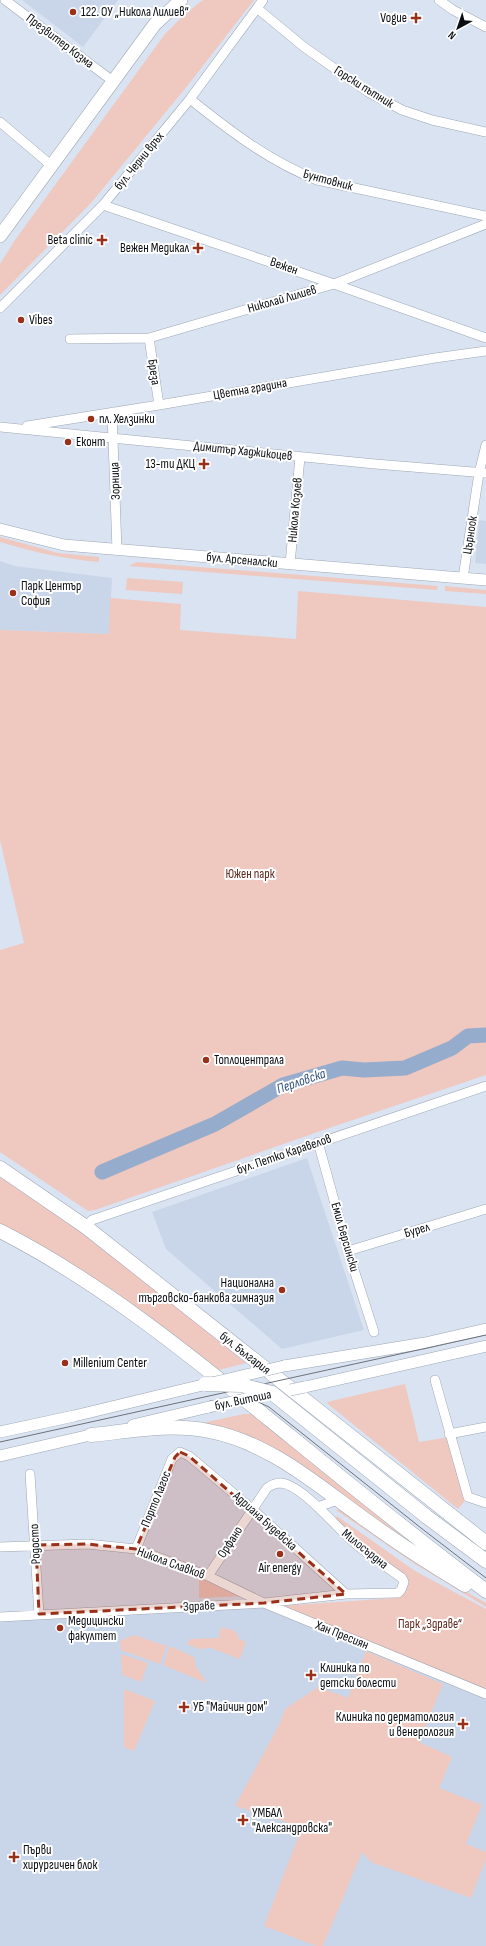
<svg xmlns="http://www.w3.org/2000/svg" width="486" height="1946" viewBox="0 0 486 1946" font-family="'Sofia Sans Condensed',sans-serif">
  <rect width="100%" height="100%" fill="#dae3f1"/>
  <path fill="#c9d6ea" d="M22 0H118L83 47Z
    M479 520 486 521V564L475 563Z
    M0 561 15 566 112 578 109 634 0 630Z
    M307 1158 364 1330 282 1349 166 1249 152 1212Z
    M264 1603 486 1695V1946H0V1617Z"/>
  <path fill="#efc8bf" d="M203 0H254L188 85 91 203 0 295V264L15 240 165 34 185 14Z
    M0 537 58 553 99 557V562C65 559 33 552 0 542Z
    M137 562 438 586 437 590 129 566Z
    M127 578 183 582 182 594 126 590Z
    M445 586 486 590V594L445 591Z
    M298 591 486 607V1075L335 1126 95 1210 88 1211 0 1152V950L24 943 0 840V630L109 634 110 598 181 604 180 630 296 639Z
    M0 1177C88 1230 166 1299 246 1363L219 1370 113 1290 41 1246 0 1225Z
    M405 1384 419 1442 450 1437 468 1497 458 1509 328 1404 327 1402Z
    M244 1414H253L413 1545 283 1458 193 1425Z
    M336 1510H340L416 1563 486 1603V1607L415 1564Z
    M337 1516 415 1571 486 1609V1690L280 1606 396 1598 407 1589 406 1578 369 1551 335 1520Z
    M199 1577 245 1596 199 1598Z
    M220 1628 231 1629 237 1633 239 1639 246 1642 240 1659 211 1648 200 1649 186 1644 191 1639 219 1638Z
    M134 1635 167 1646 160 1664 121 1650 120 1641Z
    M170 1646 194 1657 196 1667 207 1683 163 1665Z
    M366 1651 443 1684 419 1742 452 1757 439 1788 482 1805 466 1844 486 1852V1859L471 1898 371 1862 362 1852 323 1946H316L264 1926 302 1827 235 1806 280 1723 285 1709 318 1687 348 1698Z
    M121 1654 148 1663 141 1682 122 1675Z
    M124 1689 155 1701 134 1751 124 1747Z"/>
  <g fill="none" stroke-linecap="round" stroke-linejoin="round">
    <path stroke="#96accc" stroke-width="15" d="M102 1172 215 1124 283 1085 342 1068 364 1070 405 1068 452 1048 468 1036 486 1035"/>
    <defs>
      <path id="minor" d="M5 0 114 82
        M439 0 453 10 486 27
        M258 9 304 47 368 92 402 110 432 120 486 132
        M190 99C230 131 269 161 317 180L486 216
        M0 122 52 166
        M103 205 334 284 486 338
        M0 308 103 205 190 99 263 0
        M149 338 159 405
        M70 339 149 338 334 284 486 224
        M112 412 117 550
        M27 426 159 405 435 358 486 351
        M0 427 375 464 486 473
        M290 564 300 457
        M463 578 479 473 486 445
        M318 1142 348 1251 374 1332
        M86 1227 92 1220 486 1086
        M348 1251 486 1209
        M435 1380 468 1497 486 1503
        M449 1434 486 1427
        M30 1474 39 1614
        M318 1507 337 1500
        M0 1547 87 1544 136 1549 208 1576 264 1603 486 1694
        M136 1549 172 1459 180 1452 189 1456 252 1509 346 1594
        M0 1617 264 1603 346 1594 398 1593 401 1590 404 1582 402 1578C387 1567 371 1557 357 1545 339 1531 303 1485 281 1483 275 1483 271 1485 267 1488L208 1576"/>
      <path id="tertiary" d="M0 529 64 545 486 580
        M284 1366 425 1343 486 1329
        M305 1387 486 1346
        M133 1425 209 1407
        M0 1432 74 1416 186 1389
        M0 1456 99 1433"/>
      <path id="secondary" d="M0 236 155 24 181 0"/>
      <path id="primary" d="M0 1168 86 1227 486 1543
        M0 1231C106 1285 198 1362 290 1436 355 1489 420 1541 486 1591
        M272 1393 427 1517 486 1561
        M91 1435C131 1431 169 1423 209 1431 268 1442 316 1484 363 1518 396 1542 430 1564 465 1585"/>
    </defs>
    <use href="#minor" stroke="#9ea7b4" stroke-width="10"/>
    <use href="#tertiary" stroke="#9ea7b4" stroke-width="12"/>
    <use href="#secondary" stroke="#9ea7b4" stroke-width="14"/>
    <use href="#primary" stroke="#9ea7b4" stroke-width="15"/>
    <use href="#minor" stroke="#fff" stroke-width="9"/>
    <use href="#tertiary" stroke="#fff" stroke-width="11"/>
    <use href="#secondary" stroke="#fff" stroke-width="13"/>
    <use href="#primary" stroke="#fff" stroke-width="14"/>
    <path stroke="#6d727b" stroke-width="1" d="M210 1401 254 1400 269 1407 421 1528 486 1578
      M0 1442 486 1335"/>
    <defs>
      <path id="tertiary-bridge" d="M186 1389 284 1366
        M290 1390 305 1387
        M209 1407 272 1393"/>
      <path id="primary-bridge" d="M205 1384 241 1385 272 1393"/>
    </defs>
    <use href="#tertiary-bridge" stroke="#9ea7b4" stroke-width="12" stroke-linecap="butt"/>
    <use href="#primary-bridge" stroke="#9ea7b4" stroke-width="15" stroke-linecap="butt"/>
    <use href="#tertiary-bridge" stroke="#fff" stroke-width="11"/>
    <use href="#primary-bridge" stroke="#fff" stroke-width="14"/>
  </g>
  <path fill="#99301a" fill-opacity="0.2" stroke="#99301a" stroke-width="3" stroke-dasharray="8 5" stroke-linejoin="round" d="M180 1452 189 1456 346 1594 264 1603 39 1614 36 1545 87 1544 136 1549 175 1457Z"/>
  <g fill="#99301a" stroke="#fff" stroke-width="1.5">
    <circle cx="73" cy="12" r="4"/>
    <path d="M414 12h4v4h4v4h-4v4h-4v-4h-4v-4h4z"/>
    <path d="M100 234h4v4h4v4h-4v4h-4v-4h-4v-4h4z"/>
    <path d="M196 242h4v4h4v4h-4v4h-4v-4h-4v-4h4z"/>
    <circle cx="21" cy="320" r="4"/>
    <circle cx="91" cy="419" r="4"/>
    <circle cx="68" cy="442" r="4"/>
    <path d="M202 458h4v4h4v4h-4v4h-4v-4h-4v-4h4z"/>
    <circle cx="13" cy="593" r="4"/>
    <circle cx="206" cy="1060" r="4"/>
    <circle cx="282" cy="1290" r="4"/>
    <circle cx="65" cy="1363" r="4"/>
    <circle cx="280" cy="1554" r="4"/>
    <circle cx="60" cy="1628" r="4"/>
    <path d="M309 1669h4v4h4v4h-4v4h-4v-4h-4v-4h4z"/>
    <path d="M182 1701h4v4h4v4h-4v4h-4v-4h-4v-4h4z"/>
    <path d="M461 1718h4v4h4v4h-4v4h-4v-4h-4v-4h4z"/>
    <path d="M241 1814h4v4h4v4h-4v4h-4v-4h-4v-4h4z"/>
    <path d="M12 1851h4v4h4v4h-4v4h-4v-4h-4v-4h4z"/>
  </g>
  <g text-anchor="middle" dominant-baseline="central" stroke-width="4" stroke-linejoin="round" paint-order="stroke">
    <g font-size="13" fill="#0a0d11" stroke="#fff" text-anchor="start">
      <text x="81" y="12">122. ОУ „Никола Лилиев“</text>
      <text x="407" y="18" text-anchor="end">Vogue</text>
      <text x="93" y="240" text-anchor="end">Beta clinic</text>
      <text x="189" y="248" text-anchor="end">Вежен Медикал</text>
      <text x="29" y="320">Vibes</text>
      <text x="99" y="419">пл. Хелзинки</text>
      <text x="76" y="442">Еконт</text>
      <text x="195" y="464" text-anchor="end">13-ти ДКЦ</text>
      <text x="21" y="586">Парк Център<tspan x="21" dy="15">София</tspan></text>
      <text x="214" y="1060">Топлоцентрала</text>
      <text x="274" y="1283" text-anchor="end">Национална<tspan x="274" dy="15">търговско-банкова гимназия</tspan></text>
      <text x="73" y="1363">Millenium Center</text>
      <text x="280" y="1568" text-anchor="middle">Air energy</text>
      <text x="68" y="1621">Медицински<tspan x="68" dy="15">факултет</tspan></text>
      <text x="320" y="1668">Клиника по<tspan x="320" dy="15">детски болести</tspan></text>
      <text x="193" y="1707">УБ "Майчин дом"</text>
      <text x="454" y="1717" text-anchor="end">Клиника по дерматология<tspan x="454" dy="15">и венерология</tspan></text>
      <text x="252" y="1813">УМБАЛ<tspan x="252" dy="15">"Александровска"</tspan></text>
      <text x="23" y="1850">Първи<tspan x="23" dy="15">хирургичен блок</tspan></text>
    </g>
    <g font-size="13" fill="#0a0d11" stroke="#fff">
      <text transform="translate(60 41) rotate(37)">Презвитер Козма</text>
      <text transform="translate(364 87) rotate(32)">Горски пътник</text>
      <text transform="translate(139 161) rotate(-51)">бул. Черни връх</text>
      <text transform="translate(328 180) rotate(15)">Бунтовник</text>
      <text transform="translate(284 266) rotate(19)">Вежен</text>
      <text transform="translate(282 299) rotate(-16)">Николай Лилиев</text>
      <text transform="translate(154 372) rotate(82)">Бреза</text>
      <text transform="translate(250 389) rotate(-10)">Цветна градина</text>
      <text transform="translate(243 451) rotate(6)">Димитър Хаджикоцев</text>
      <text transform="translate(115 481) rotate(-92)">Зорница</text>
      <text transform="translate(295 510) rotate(-85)">Никола Козлев</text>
      <text transform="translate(470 535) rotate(-81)">Църноок</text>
      <text transform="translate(242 560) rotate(5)">бул. Арсеналски</text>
      <text transform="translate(284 1154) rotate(-19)">бул. Петко Каравелов</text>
      <text transform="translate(417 1230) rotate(-17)">Бурел</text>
      <text transform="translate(345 1237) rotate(74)">Емил Берсински</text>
      <text transform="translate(245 1353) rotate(38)">бул. България</text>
      <text transform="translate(243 1400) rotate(-12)">бул. Витоша</text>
      <text transform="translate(156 1499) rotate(-68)">Порто Лагос</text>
      <text transform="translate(265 1521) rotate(42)">Адриана Будевска</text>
      <text transform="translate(230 1542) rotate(-57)">Орфано</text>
      <text transform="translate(35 1544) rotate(-93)">Родосто</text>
      <text transform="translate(365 1549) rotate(39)">Милосърдна</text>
      <text transform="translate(171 1563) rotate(20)">Никола Славков</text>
      <text transform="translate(199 1606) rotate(-3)">Здраве</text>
      <text transform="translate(342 1635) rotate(22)">Хан Пресиян</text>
    </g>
    <g font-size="13" fill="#60291d" stroke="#fff">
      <text x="250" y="874">Южен парк</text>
      <text x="430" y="1624">Парк „Здраве“</text>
    </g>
    <g font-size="14" font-style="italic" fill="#33507d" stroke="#fff">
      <text transform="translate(301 1081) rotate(-19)">Перловска</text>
    </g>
  </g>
  <g transform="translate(458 28) rotate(220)" stroke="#ffffff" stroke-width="3" paint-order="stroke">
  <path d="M0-3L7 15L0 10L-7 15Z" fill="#0a0d11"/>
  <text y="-6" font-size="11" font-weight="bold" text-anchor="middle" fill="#0a0d11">N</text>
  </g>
</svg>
